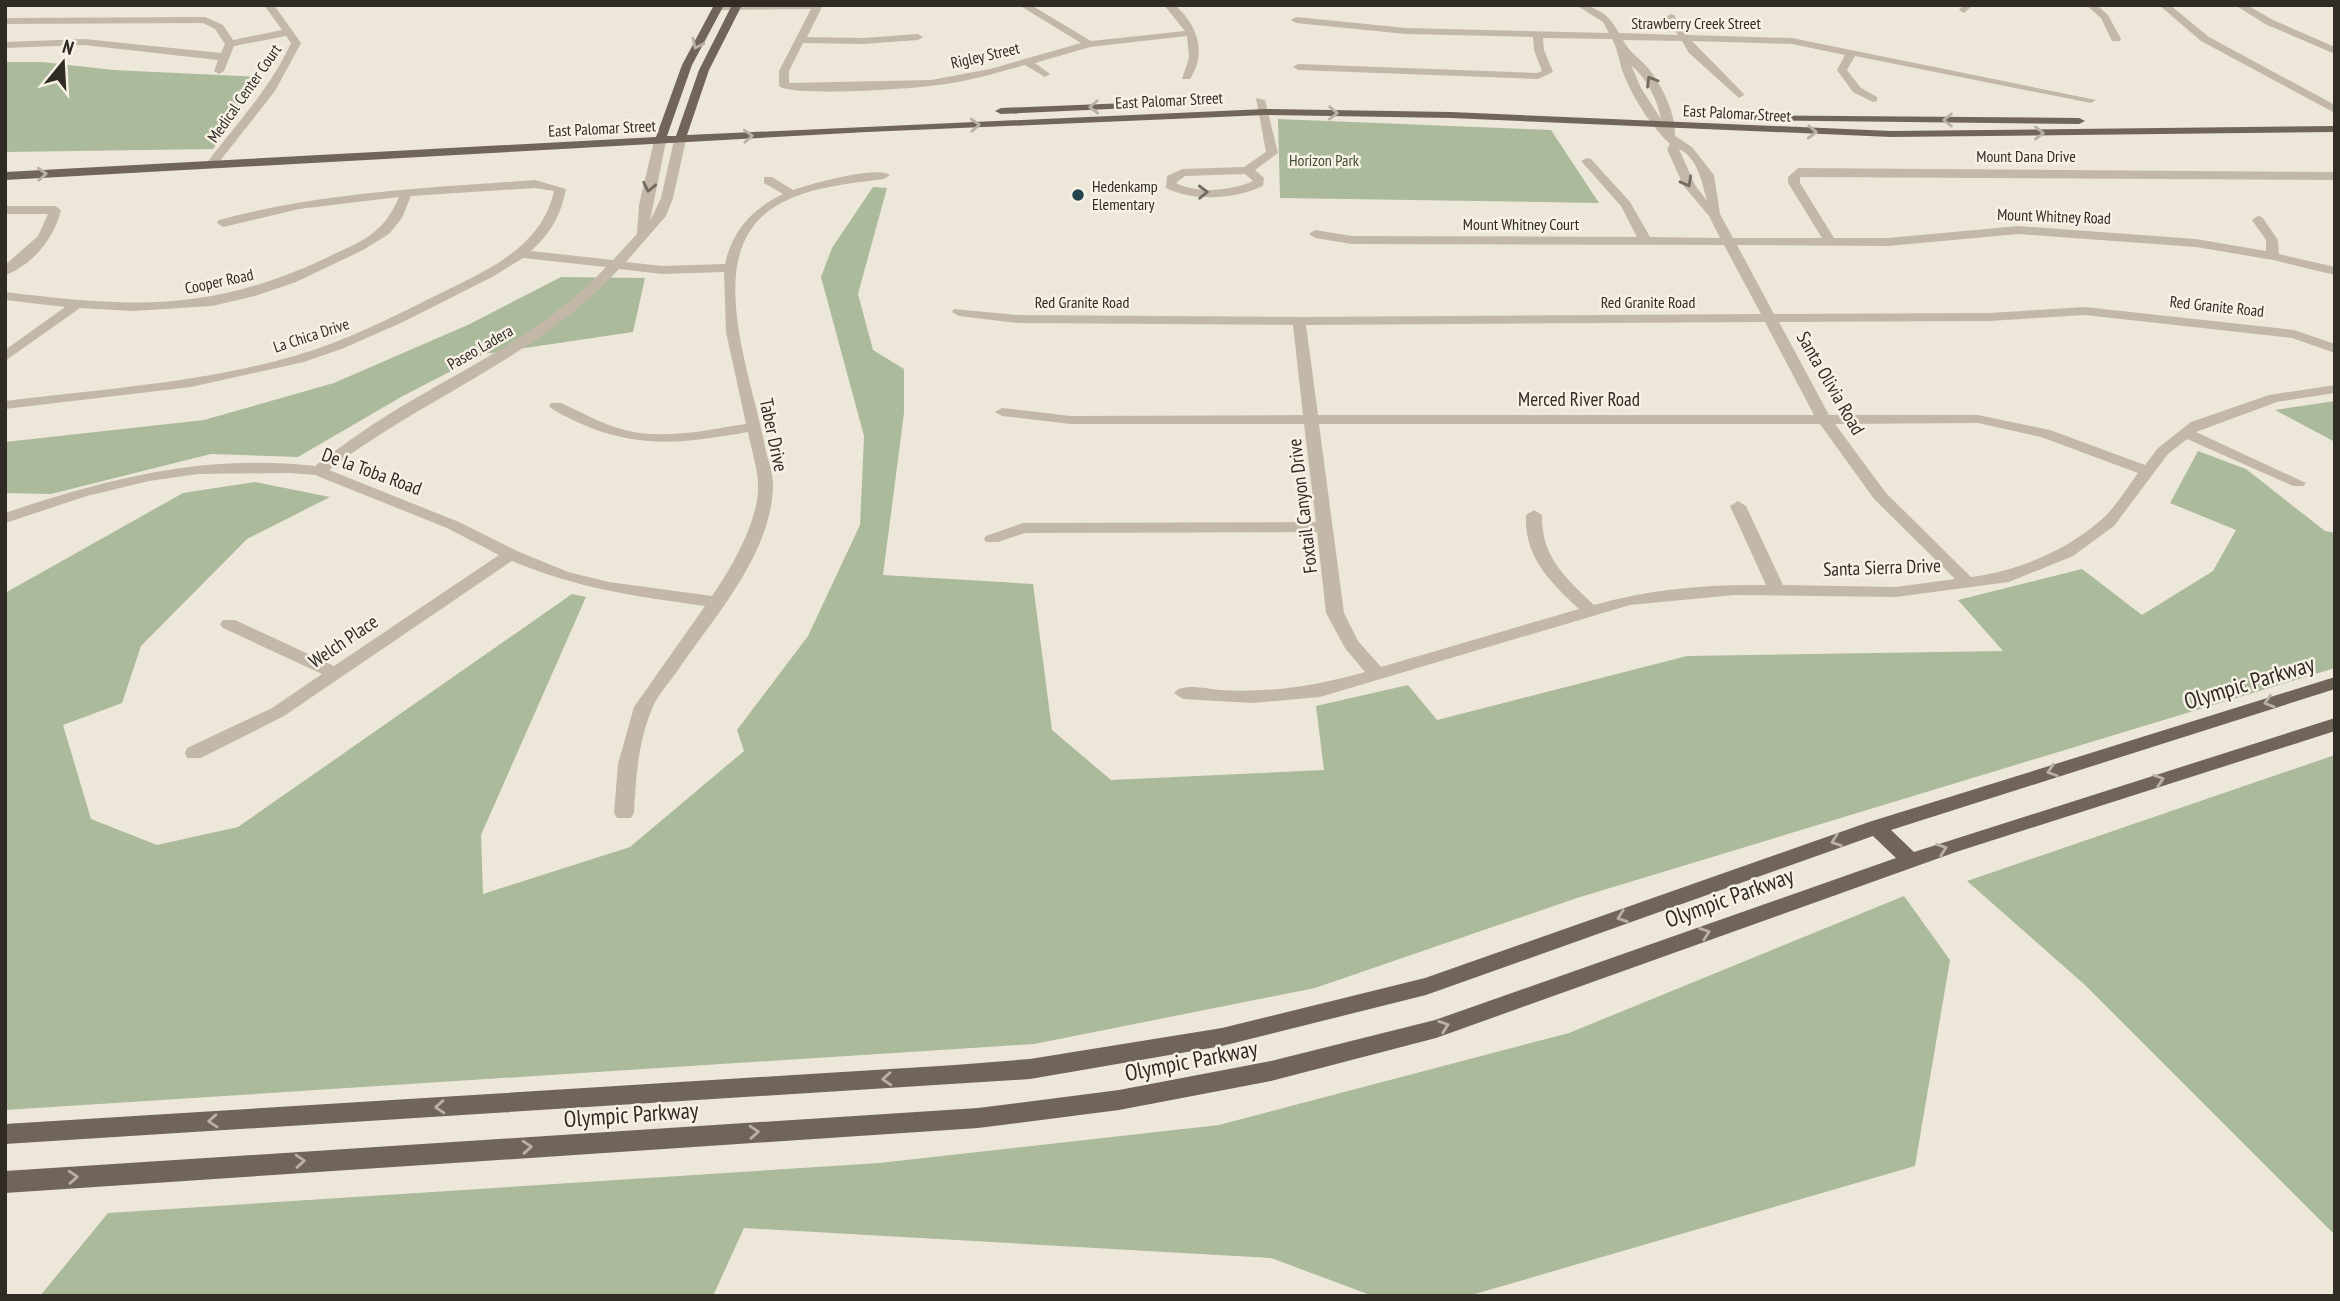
<svg xmlns="http://www.w3.org/2000/svg" width="2340" height="1301" viewBox="0 0 2340 1301" font-family="'PT Sans Narrow',sans-serif">
  <rect width="100%" height="100%" fill="#ede7d9"/>
  <path fill="#abba9b" d="M5 62H42L113 70 261 77 213 149 5 152Z
    M1278 119 1551 130 1599 203 1280 198Z
    M873 187 887 188 858 294 873 350 904 369V413L883 575 1033 584 1052 730 1111 780 1324 770 1316 706 1408 685 1437 720 1687 656 2003 651 1958 600 2082 569 2142 615 2213 571 2236 530 2170 503 2198 451 2246 469 2325 531 2335 533V668L1577 898 1315 988 1034 1044 5 1110V593L183 493 255 482 330 497 247 539 141 646 122 703 63 725 91 819 157 845 238 827 572 594 586 597 481 835 483 894 630 847 744 751 737 730 808 636 860 525 864 436 821 277 832 248Z
    M561 277 645 278 633 332 484 354 401 397 298 457 211 454 51 494 5 493V442L204 420 334 383 470 324Z
    M2335 401V442L2275 410Z
    M2335 755V1235L2085 985 1967 881Z
    M1904 896 1950 960 1915 1166 1468 1296H1373L1271 1258 744 1228 713 1296H40L108 1213 879 1163 1219 1125 1569 1033Z"/>
  <g fill="none" stroke-linecap="round" stroke-linejoin="round">
    <path fill="#c3b8a7" fill-rule="evenodd" d="M264 5H274L301 43 275 91 216 166 212 167 206 164C236 124 270 89 291 43L286 36 234 46 224 71 219 74 214 71 218 60 84 45 5 48V42L84 39 221 53 225 44 215 29 203 23 5 24V18L205 17 223 25 233 40 282 30Z
      M714 5H823L807 37 863 38 918 34 923 37 918 40 863 44 803 43 789 71V83L931 80 990 69 1081 43 1019 5H1031L1091 41 1185 31 1164 5H1175C1198 26 1207 52 1190 79H1182L1189 58 1187 36 1090 47 1035 63 1050 74 1045 77 1025 65C994 74 962 83 930 86 905 89 794 97 779 86V71L811 9 718 10Z
      M1576 5C1597 5 1610 16 1619 33L1678 35 1666 17 1671 14 1674 15 1688 35 1792 38 2096 100 2091 103 1855 56 1847 70 1861 88 1877 97V101L1873 102 1853 92 1837 70 1845 55 1792 44 1692 41 1743 93 1744 95 1739 98 1689 53 1682 41 1623 40C1631 55 1643 60 1652 73 1664 90 1676 116 1675 136L1692 147 1714 175 1720 214 1733 238H1822L1788 183V177L1798 168 2335 172V180L1800 177V183L1834 238H1888L2018 226 2196 239 2266 251V240L2252 220 2258 216 2262 217 2278 240 2279 254 2335 267V275L2273 260 2196 247 2018 234 1888 246 1737 245 1774 314 1989 313 2085 307 2294 330 2335 344V353L2292 338 2085 315 1989 321 1779 322 1829 415H1978L2050 430 2145 465 2158 448 2191 422 2269 395 2335 385V393L2277 402 2196 432 2306 483 2303 486H2293L2187 439 2168 454 2114 526 2073 556 2009 582 1896 597 1735 595 1630 605 1320 697 1252 703 1183 699 1174 693C1182 682 1208 689 1220 690 1271 693 1316 686 1365 672L1345 648 1326 613 1317 532 1025 533 998 542H986L984 539 986 536 1023 523 1316 522 1304 424H1071L1002 416 995 412 1002 408 1071 416 1303 415 1293 325 1017 323 959 316 952 312 954 309 1017 315 1299 317 1761 314 1724 245 1352 244 1315 238 1309 234 1315 230 1352 236 1637 237 1621 206 1581 161 1587 158 1591 159 1630 202 1650 237 1720 238 1709 216 1683 185 1667 149 1670 144C1651 126 1634 100 1624 75 1619 63 1619 52 1612 39L1543 38 1544 50 1553 72 1538 79 1298 70 1293 67 1298 64 1537 73 1542 71 1534 50 1533 37 1406 34 1296 23 1291 20 1296 17 1406 28 1609 33 1603 22ZM1631 65C1647 79 1657 99 1661 119L1641 88ZM1679 149C1698 158 1702 183 1707 201L1695 185ZM1765 322 1814 415H1318L1306 325ZM1978 423 2041 437 2138 473C2127 488 2115 508 2101 520 2066 551 2017 571 1971 577L1886 493 1835 424ZM1319 424H1820L1874 499 1955 579 1896 587 1783 585 1746 506 1738 501 1730 506 1766 585C1709 584 1649 589 1594 605 1566 578 1541 557 1542 515L1534 510 1526 515C1524 557 1550 582 1579 609L1381 667 1358 641 1344 613Z
      M1963 5H1973L1964 13 1959 10Z
      M2086 5H2097L2108 15 2121 39 2120 41H2112L2101 18Z
      M2159 5H2170L2209 37 2335 105V113L2201 41Z
      M2235 5H2247L2273 20 2335 47V54L2265 24Z
      M1256 98 1265 100 1278 153 1255 170 1264 178 1263 186C1235 199 1194 202 1166 188L1167 176 1183 169 1244 167 1266 152ZM1245 174 1253 181C1232 191 1197 194 1176 183L1185 176Z
      M680 137 686 140 673 198 666 216 626 262 662 266 725 264C732 231 752 209 783 194L764 183V177H772L793 190C810 184 877 165 890 175L884 179C839 185 777 189 750 231 714 286 754 386 765 447 768 460 774 476 773 489 769 557 715 616 678 670 670 682 657 695 652 709 638 742 636 778 634 813L631 818H617L614 813 618 764 634 707 705 606C634 596 579 589 512 561L284 716 201 758H187L185 753 187 748 272 708 322 674 223 628 220 624 223 620H235L334 666 499 555 447 528 315 475 289 473 198 474 149 481 87 496 5 523V513C111 478 202 454 315 466 340 447 366 428 394 411 466 367 548 330 606 267L523 258 494 276 403 322 344 348 304 362 191 387 5 409V401C102 389 200 383 294 356 347 341 396 315 445 291 491 268 542 246 554 191L535 188 411 196 402 218 389 234 363 250 296 282 255 296 212 306 133 311 80 308 5 361V350L65 307 5 300V292C129 307 208 313 324 259 360 241 382 237 399 197L299 209 223 227 217 223 219 220C323 192 428 188 535 180L566 189C561 215 551 233 531 251L613 260 637 234 639 205 654 141 660 138 666 141 650 221 661 198 674 140ZM619 269 662 274 724 272 726 332 746 424C706 430 661 441 621 429 600 423 581 412 561 403H551L549 406C556 413 568 417 577 422 638 450 684 443 748 432 751 449 758 469 758 486 759 520 731 569 712 596L609 582 568 572 517 551 459 522 329 470C421 399 540 356 619 269Z
      M5 206H55L61 210C55 237 32 266 5 275V265L38 236 48 214H5Z"/>
    <path fill="#716559" fill-rule="evenodd" d="M714 5H724L692 65 667 136H676L699 70 732 5H742L709 70 687 135 1265 109 1451 112 1891 131 2335 126V132L1891 137 1451 118 1265 115 867 132 5 180V172L656 137 682 65Z
      M1127 103 1132 106 1131 108 1001 114 995 111 1001 108Z
      M1732 115 2079 118 2085 121 2079 124 1736 120 1732 119Z
      M2335 677V689L1891 830 1914 852 2335 718V731L1956 852 1436 1038 1271 1081 1119 1110 978 1128 5 1193V1171L978 1108 1119 1090 1271 1061 1435 1020 1896 858 1873 836 1426 995 1222 1046 1030 1079 5 1144V1124L955 1065 1030 1059 1222 1028 1425 978 1869 822Z"/>
  </g>
  <defs><path id="oneway-chevron" d="M-2-3.5L2.5 0L-2 3.5" fill="none" stroke-width="1.6" stroke-linecap="round" stroke-linejoin="round" transform="scale(1.75)"/></defs>
  <g stroke="#bab1a6">
    <use href="#oneway-chevron" transform="translate(697 44) rotate(116)"/>
    <use href="#oneway-chevron" transform="translate(1094 107) rotate(178)"/>
    <use href="#oneway-chevron" transform="translate(1333 113) rotate(1)"/>
    <use href="#oneway-chevron" transform="translate(1948 120) rotate(-180)"/>
    <use href="#oneway-chevron" transform="translate(975 125) rotate(-3)"/>
    <use href="#oneway-chevron" transform="translate(1812 132) rotate(2)"/>
    <use href="#oneway-chevron" transform="translate(2039 133)"/>
    <use href="#oneway-chevron" transform="translate(748 136) rotate(-3)"/>
    <use href="#oneway-chevron" transform="translate(42 174) rotate(-3)"/>
    <use href="#oneway-chevron" transform="translate(2269 702) rotate(163)"/>
    <use href="#oneway-chevron" transform="translate(2052 771) rotate(162)"/>
    <use href="#oneway-chevron" transform="translate(2159 780) rotate(-18)"/>
    <use href="#oneway-chevron" transform="translate(1836 841) rotate(161)"/>
    <use href="#oneway-chevron" transform="translate(1942 849) rotate(-19)"/>
    <use href="#oneway-chevron" transform="translate(1622 917) rotate(161)"/>
    <use href="#oneway-chevron" transform="translate(1705 933) rotate(-20)"/>
    <use href="#oneway-chevron" transform="translate(1444 1026) rotate(-19)"/>
    <use href="#oneway-chevron" transform="translate(887 1079) rotate(176)"/>
    <use href="#oneway-chevron" transform="translate(440 1107) rotate(176)"/>
    <use href="#oneway-chevron" transform="translate(213 1121) rotate(176)"/>
    <use href="#oneway-chevron" transform="translate(754 1132) rotate(-4)"/>
    <use href="#oneway-chevron" transform="translate(527 1147) rotate(-4)"/>
    <use href="#oneway-chevron" transform="translate(300 1161) rotate(-4)"/>
    <use href="#oneway-chevron" transform="translate(73 1177) rotate(-4)"/>
  </g>
  <g stroke="#736a60">
    <use href="#oneway-chevron" transform="translate(1651 81) rotate(-121)"/>
    <use href="#oneway-chevron" transform="translate(1687 182) rotate(61)"/>
    <use href="#oneway-chevron" transform="translate(649 187) rotate(102)"/>
    <use href="#oneway-chevron" transform="translate(1203 192) rotate(-2)"/>
  </g>
  <circle fill="#22444d" stroke="#f6f0e5" stroke-width="2.5" cx="1078" cy="195" r="7"/>
  <g text-anchor="middle" dominant-baseline="central" stroke-width="5" stroke-linejoin="round" paint-order="stroke">
    <g font-size="16" fill="#312b26" stroke="#f6f0e5">
      <text x="1696" y="23">Strawberry Creek Street</text>
      <text transform="translate(985 55) rotate(-13)">Rigley Street</text>
      <text transform="translate(244 93) rotate(-55)">Medical Center Court</text>
      <text transform="translate(1169 100) rotate(-3)">East Palomar Street</text>
      <text transform="translate(1737 113) rotate(3)">East Palomar Street</text>
      <text transform="translate(602 128) rotate(-3)">East Palomar Street</text>
      <text x="2026" y="156">Mount Dana Drive</text>
      <text transform="translate(2054 216) rotate(2)">Mount Whitney Road</text>
      <text x="1521" y="224">Mount Whitney Court</text>
      <text transform="translate(219 281) rotate(-12)">Cooper Road</text>
      <text x="1082" y="302">Red Granite Road</text>
      <text x="1648" y="302">Red Granite Road</text>
      <text transform="translate(2217 306) rotate(6)">Red Granite Road</text>
      <text transform="translate(311 335) rotate(-18)">La Chica Drive</text>
      <text transform="translate(480 347) rotate(-30)">Paseo Ladera</text>
    </g>
    <g font-size="16" fill="#3d4c2d" stroke="#f6f0e5">
      <text x="1324" y="160">Horizon Park</text>
    </g>
    <g font-size="16" fill="#312b26" stroke="#f6f0e5" text-anchor="start">
      <text x="1092" y="186">Hedenkamp<tspan x="1092" dy="18">Elementary</tspan></text>
    </g>
    <g font-size="19" fill="#312b26" stroke="#f6f0e5">
      <text transform="translate(1831 383) rotate(60)">Santa Olivia Road</text>
      <text x="1579" y="399">Merced River Road</text>
      <text transform="translate(774 435) rotate(78)">Taber Drive</text>
      <text transform="translate(372 471) rotate(20)">De la Toba Road</text>
      <text transform="translate(1302 506) rotate(-97)">Foxtail Canyon Drive</text>
      <text transform="translate(1882 567) rotate(-2)">Santa Sierra Drive</text>
      <text transform="translate(343 641) rotate(-34)">Welch Place</text>
    </g>
    <g font-size="23" fill="#312b26" stroke="#f6f0e5">
      <text transform="translate(2249 682) rotate(-17)">Olympic Parkway</text>
      <text transform="translate(1729 897) rotate(-20)">Olympic Parkway</text>
      <text transform="translate(1191 1060) rotate(-11)">Olympic Parkway</text>
      <text transform="translate(631 1114) rotate(-4)">Olympic Parkway</text>
    </g>
  </g>
  <rect width="2340" height="1301" fill="none" stroke="#312b26" stroke-width="14"/>
  <g transform="translate(63 63) rotate(18)" stroke="#f6f0e5" stroke-width="5" paint-order="stroke">
  <path d="M0-5L12 26L0 18L-12 26Z" fill="#312b26"/>
  <text y="-10" font-size="19" font-weight="bold" text-anchor="middle" fill="#312b26">N</text>
  </g>
</svg>
